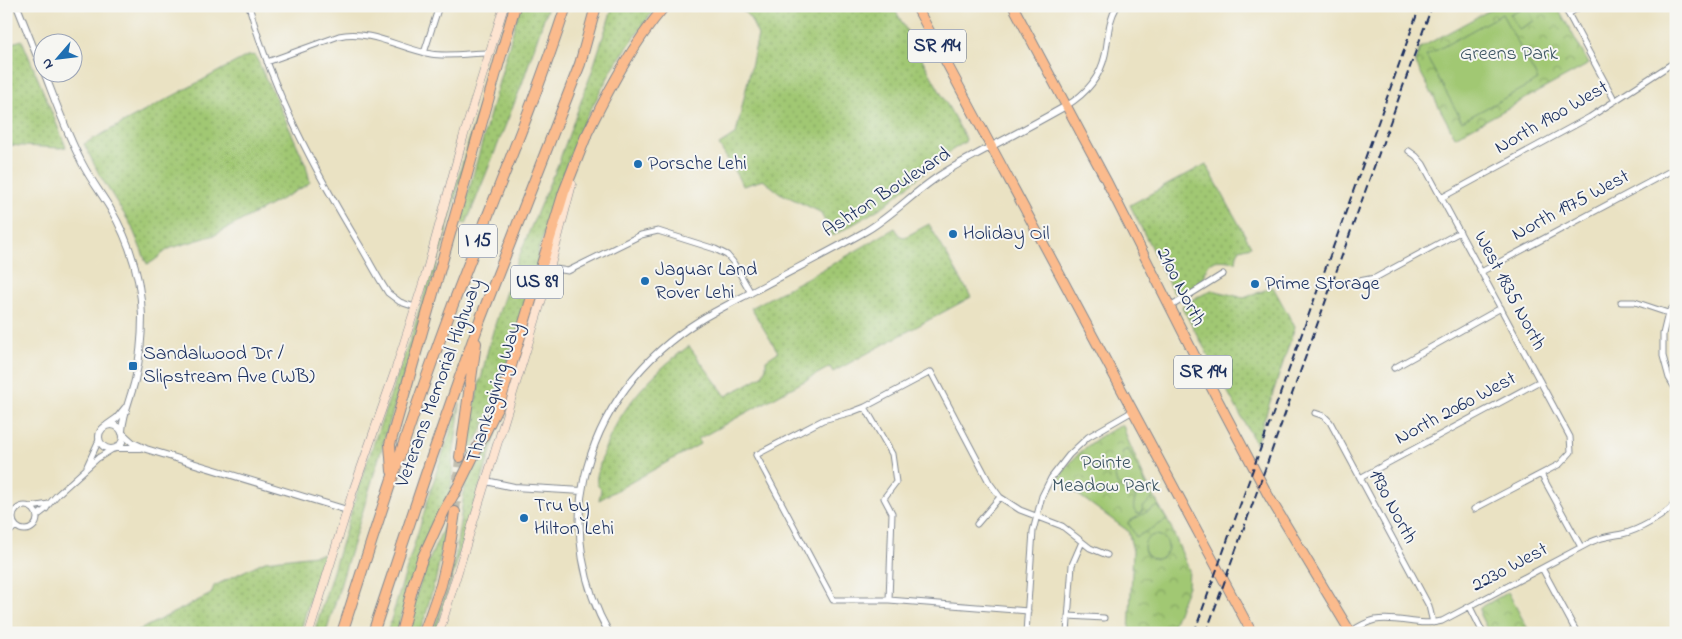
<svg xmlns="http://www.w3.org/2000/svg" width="1682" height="639" viewBox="0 0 1682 639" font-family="'Indie Flower',sans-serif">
  <defs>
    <pattern id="grass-dots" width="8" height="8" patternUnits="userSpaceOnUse" patternTransform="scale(1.25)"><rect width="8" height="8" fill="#a1c873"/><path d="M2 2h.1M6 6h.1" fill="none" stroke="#82a362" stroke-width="1.8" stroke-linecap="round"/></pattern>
    <pattern id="park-crowns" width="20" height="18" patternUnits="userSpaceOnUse" patternTransform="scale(1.25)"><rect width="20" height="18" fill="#a1c873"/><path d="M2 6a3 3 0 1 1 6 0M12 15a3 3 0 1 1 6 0" fill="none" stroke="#82a362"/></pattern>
  </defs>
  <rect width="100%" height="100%" fill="#f6f6f2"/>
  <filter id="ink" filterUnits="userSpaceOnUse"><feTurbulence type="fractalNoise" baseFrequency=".02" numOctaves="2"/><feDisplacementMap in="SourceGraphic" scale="10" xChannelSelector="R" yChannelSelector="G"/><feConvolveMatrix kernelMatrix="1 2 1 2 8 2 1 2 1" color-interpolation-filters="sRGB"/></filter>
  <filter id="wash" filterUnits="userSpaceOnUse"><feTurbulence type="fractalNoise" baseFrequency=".0096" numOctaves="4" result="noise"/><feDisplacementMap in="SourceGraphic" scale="20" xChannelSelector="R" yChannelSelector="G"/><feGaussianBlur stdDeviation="1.12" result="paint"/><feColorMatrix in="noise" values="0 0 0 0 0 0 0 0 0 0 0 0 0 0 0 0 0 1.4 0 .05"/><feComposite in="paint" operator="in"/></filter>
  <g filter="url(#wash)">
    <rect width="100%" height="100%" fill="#eae2c3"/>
    <path fill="url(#grass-dots)" stroke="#5e7c68" d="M520 6H548L522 84 466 224 460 222Z
      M613 6H657L614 66 583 124 570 155 554 200 538 252 537 269 496 400 468 459 469 430 480 380H481C495 309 525 241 553 175H554L591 74Z
      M738 6H893L966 139 965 142 949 152 885 205 864 218 833 236 820 212 780 193 763 180 743 186 719 145 736 134 758 35 750 18Z
      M499 39 437 265 326 633H314L362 477 414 328Z
      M22 40 66 147 60 148 6 145V45Z
      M254 55C262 66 264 79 272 90L306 165 310 182 307 185 215 235 171 248C162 252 156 262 147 264L131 225 99 174 84 144 247 56Z
      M1206 164 1251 246 1240 249 1237 254 1236 262C1229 261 1219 259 1211 262 1206 265 1206 272 1204 277 1200 285 1184 292 1176 294L1173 292 1130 205Z
      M929 224 971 297 833 372 830 367 698 439 700 444 599 500 601 489C593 483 598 473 600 464 613 415 649 375 689 346L726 396 762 376 766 367V360L778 352 751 308 840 260 895 228 900 236 905 237Z
      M1273 287 1295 327 1256 444 1182 307 1184 304 1212 290 1244 298Z
      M460 404 453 459 451 491 407 596 396 633H387L438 467Z
      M503 408H504L435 633H432L449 584 455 559 465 485 489 440Z
      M448 517 435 583H434L426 614 419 633H405L423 574Z
      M323 554 300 633H133L211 594 214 586 265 561Z"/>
    <path fill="url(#park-crowns)" stroke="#5e7c68" d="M1497 6H1557L1589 64 1455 137 1415 62 1420 48Z
      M1123 425 1127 438 1146 482 1171 527 1189 570 1188 586 1170 633H1129L1133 551 1128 531 1058 480C1072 456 1097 435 1123 425Z
      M1508 592 1530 633H1489L1480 615V608Z"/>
    <path fill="#a1c873" stroke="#5e7c68" d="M1526 6 1534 21 1519 29 1510 14Z
      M1502 14 1538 80 1462 121 1426 56Z
      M1128 449 1153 498 1143 507 1141 513 1138 514C1131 511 1134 502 1136 497L1117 484 1113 468 1117 464 1124 459 1122 452Z
      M1158 506 1167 520 1136 537 1128 522Z
      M1144 547a12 12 0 1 1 24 0a12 12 0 1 1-24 0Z"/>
  </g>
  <g filter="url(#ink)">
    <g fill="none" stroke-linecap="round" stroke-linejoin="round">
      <path stroke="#c1beaf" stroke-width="10" stroke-dasharray="10 5" stroke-linecap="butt" d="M455 512 460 457"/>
      <defs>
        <path id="minor" d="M249 6C273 93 315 171 361 247 370 262 378 278 388 293L400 302 415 307
          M1564 6 1615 101
          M1568 14 1581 6
          M424 53 439 6
          M267 62 339 36C370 29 401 49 431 54 449 57 470 53 489 53
          M1066 106C1086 94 1100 78 1105 55 1109 36 1107 24 1117 6
          M1409 151 1416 156 1423 164 1570 437 1571 452 1560 464 1474 509
          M1441 198 1590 117 1676 61
          M550 268 568 271 641 235 658 231 715 249 727 255 733 262 751 293
          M1481 272 1676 168
          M1359 281 1375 278 1460 232
          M1621 302H1635L1668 313
          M1676 304 1668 313 1663 334V356L1669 378 1676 390
          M1170 307 1223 274
          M1394 368 1501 308
          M865 407 892 454 896 482 884 498 892 513 889 600
          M1315 413 1324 416 1330 422 1429 606 1433 623
          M87 466 99 440
          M1541 474 1581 547
          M1360 478 1540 381
          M13 518a12 12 0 1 1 24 0a12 12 0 1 1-24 0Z
          M31 507 49 504
          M37 516 46 509 49 504 57 495 98 458 111 450
          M977 524 1000 497
          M6 535 16 526
          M1542 568 1577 633
          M1470 607 1483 633
          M1028 611 889 600H833L756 455 823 420 852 412 865 407 931 372 989 482 1000 497 1020 510 1062 526 1090 548 1107 555
          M1068 616 1104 618
          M1350 632C1358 627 1366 622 1375 620 1398 616 1420 627 1442 621L1591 542C1601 537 1611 536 1622 534 1637 531 1667 515 1676 502
          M1026 633 1033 531 1042 496 1051 478 1069 455 1088 437 1133 411
          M1067 633 1072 565 1082 542"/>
        <path id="tertiary" d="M17 6 42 69
          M44 72C56 103 67 134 82 163 90 179 101 193 110 208 130 242 141 277 142 316 142 337 140 359 135 380 131 397 123 413 122 431
          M99 437a12 12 0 1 1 24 0a12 12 0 1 1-24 0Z
          M107 425 117 418 125 408
          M122 433 133 443 146 449 347 510
          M117 448H140
          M486 481 514 487 582 491
          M609 633C583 587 573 531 584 480 599 411 642 356 702 319 719 309 737 300 754 291 791 271 829 252 866 231 893 215 915 191 942 174 957 164 974 156 990 147 1016 134 1041 120 1066 106"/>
        <path id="secondary" d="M309 633 352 494 394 374 425 277 463 138 504 6
          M439 633 542 299 572 184"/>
        <path id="trunk" d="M916 6 1252 633
          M1013 6 1106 180 1202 370 1268 495 1351 633
          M586 136C608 91 632 45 665 6"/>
        <path id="motorway" d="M460 457 476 343
          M392 471 390 444 515 6
          M342 633C377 524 412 414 452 307 490 207 533 108 566 6
          M373 633 429 465 480 320 580 64 596 6
          M401 633 414 582 422 559 444 511 459 485 500 402 564 192 586 136
          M424 633 441 585 449 551 455 512"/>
      </defs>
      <use href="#minor" stroke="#828890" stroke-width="7"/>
      <use href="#tertiary" stroke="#828890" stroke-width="8"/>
      <use href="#secondary" stroke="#828890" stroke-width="9"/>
      <use href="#trunk" stroke="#828890" stroke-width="11"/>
      <use href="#motorway" stroke="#828890" stroke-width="12"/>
      <use href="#minor" stroke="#fff" stroke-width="5"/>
      <use href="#tertiary" stroke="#fff" stroke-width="6"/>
      <use href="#secondary" stroke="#fde4d1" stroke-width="8"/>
      <use href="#trunk" stroke="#fbbb8d" stroke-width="9"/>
      <use href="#motorway" stroke="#fbbb8d" stroke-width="10"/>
      <path stroke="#1b2f5e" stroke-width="2" stroke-dasharray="8 4" stroke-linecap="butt" d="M1194 633 1420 6
        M1206 633 1432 6"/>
    </g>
  </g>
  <g fill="#1f6fb2" stroke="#f6f6f2" stroke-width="2">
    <circle cx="638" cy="164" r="5"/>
    <circle cx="953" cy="234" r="5"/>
    <circle cx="645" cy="281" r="5"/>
    <circle cx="1255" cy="284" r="5"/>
    <rect x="128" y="361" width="10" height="10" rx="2.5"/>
    <circle cx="524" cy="518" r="5"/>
  </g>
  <g text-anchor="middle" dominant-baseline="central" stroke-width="4" stroke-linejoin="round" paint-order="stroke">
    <g fill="#f6f6f2" stroke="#5d6b8a" stroke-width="1">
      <rect x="908" y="29.5" width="58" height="33" rx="4"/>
      <rect x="459" y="224.5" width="38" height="33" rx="4"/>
      <rect x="511" y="265.5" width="52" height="33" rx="4"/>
      <rect x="1174" y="355.5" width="58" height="33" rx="4"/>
    </g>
    <g font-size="19" font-weight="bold" fill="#1b2f5e">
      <text x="937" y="46">SR 194</text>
      <text x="478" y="241">I 15</text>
      <text x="537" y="282">US 89</text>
      <text x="1203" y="372">SR 194</text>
    </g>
    <g font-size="20" fill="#3c5563" stroke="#f6f6f2">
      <text x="1509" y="54">Greens Park</text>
      <text x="1106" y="463">Pointe<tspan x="1106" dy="23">Meadow Park</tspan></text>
    </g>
    <g font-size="20" fill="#1b2f5e" stroke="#f6f6f2">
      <text transform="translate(1552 118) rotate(-30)">North 1900 West</text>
      <text transform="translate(887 193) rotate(-33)">Ashton Boulevard</text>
      <text transform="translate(1571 206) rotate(-28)">North 1975 West</text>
      <text transform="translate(1180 287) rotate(63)">2100 North</text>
      <text transform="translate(1509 291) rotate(62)">West 1835 North</text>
      <text transform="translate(440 383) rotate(-70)">Veterans Memorial Highway</text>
      <text transform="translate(495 393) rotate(-73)">Thanksgiving Way</text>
      <text transform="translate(1456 409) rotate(-28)">North 2060 West</text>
      <text transform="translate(1392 507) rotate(62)">1930 North</text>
      <text transform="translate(1510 568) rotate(-28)">2230 West</text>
    </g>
    <g font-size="20" fill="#1b2f5e" stroke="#f6f6f2" text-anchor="start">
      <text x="648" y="164">Porsche Lehi</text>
      <text x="963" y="234">Holiday Oil</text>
      <text x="655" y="270">Jaguar Land<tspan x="655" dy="23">Rover Lehi</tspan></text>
      <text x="1265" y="284">Prime Storage</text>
      <text x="143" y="354">Sandalwood Dr /<tspan x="143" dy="23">Slipstream Ave (WB)</tspan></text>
      <text x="534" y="506">Tru by<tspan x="534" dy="23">Hilton Lehi</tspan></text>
    </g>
  </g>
  <rect width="1682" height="639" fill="none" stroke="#f6f6f2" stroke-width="25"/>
  <g transform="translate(58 58) rotate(242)"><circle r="24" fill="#f6f6f2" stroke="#9ea6b7"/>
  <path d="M0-4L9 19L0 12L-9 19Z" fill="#1f6fb2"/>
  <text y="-8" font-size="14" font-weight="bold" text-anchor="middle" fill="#1b2f5e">N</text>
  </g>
</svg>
